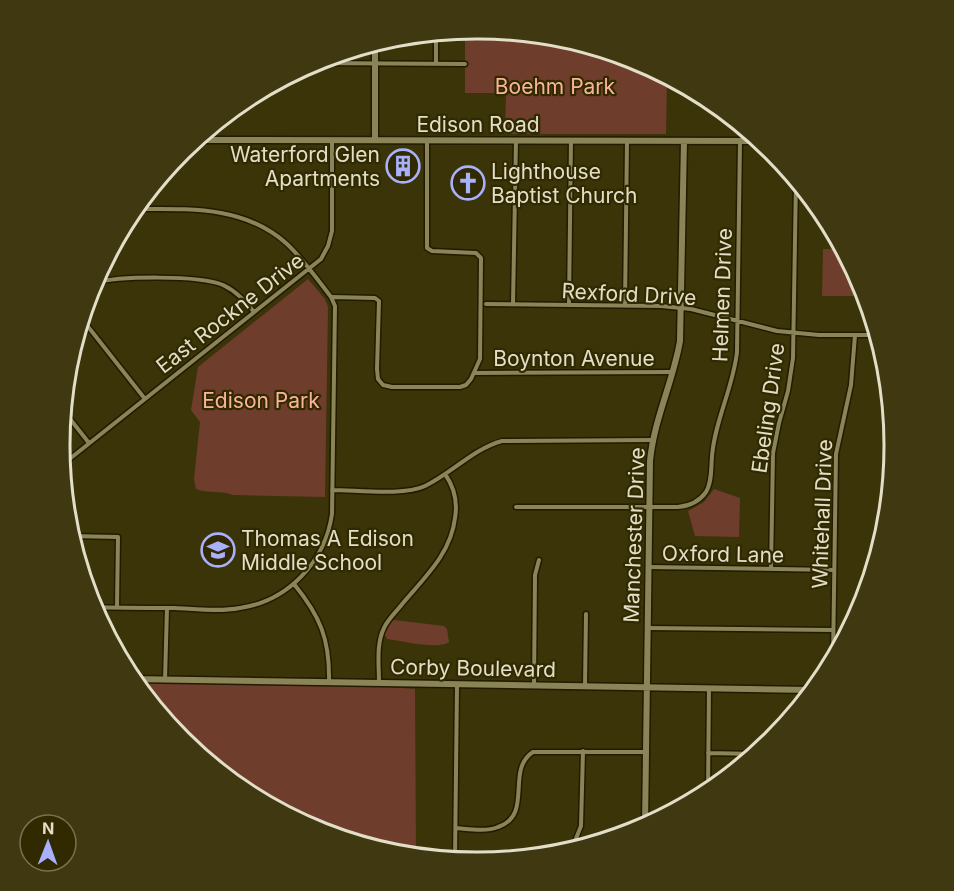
<svg xmlns="http://www.w3.org/2000/svg" width="954" height="891" viewBox="0 0 954 891" font-family="Inter,sans-serif">
  <rect width="100%" height="100%" fill="#3b3408"/>
  <path fill="#6f3d2c" d="M477 29 559 37 637 60 667 77 666 134H505L506 93H465V30Z
    M823 249H843L862 286 865 296H822Z
    M308 279 325 299 328 307 325 497 233 495C222 490 208 494 196 489L194 479 200 422 191 410 198 367Z
    M714 489 740 498 739 537 695 536 688 511 704 502Z
    M394 620 444 626 447 629 449 642C439 650 402 641 387 639L384 633 391 621Z
    M135 682 360 685 415 689 416 856 395 854 317 831 245 792 182 740Z"/>
  <g fill="none" stroke-linecap="round" stroke-linejoin="round">
    <defs>
      <path id="street" d="M436 33V64
        M312 63 465 64
        M94 283C119 276 199 275 223 285 236 291 245 301 254 312
        M332 297 375 298 379 301 377 369 378 379 383 385 392 387H460L466 385 471 379 480 359 481 258 476 253 432 251 427 248V141
        M486 304 661 306 691 309 777 331 819 335H877
        M513 304 516 140
        M569 304 571 140
        M625 305 627 141
        M82 319 145 399
        M475 373 672 372
        M63 410 89 443
        M62 465 321 259 328 246 332 231V140
        M332 490C357 490 404 496 425 486 452 473 473 449 502 441L653 440
        M516 507H678C689 506 699 502 706 492 712 482 711 468 712 456 715 420 733 388 737 352L740 141
        M71 536 118 537 117 607
        M649 567 834 570
        M771 569 773 453 779 423 788 391 793 358 796 180
        M294 584C320 616 330 639 329 682
        M93 607C120 608 148 608 175 608 196 609 219 612 240 608 288 601 325 562 332 514L335 306 331 297C317 279 304 260 287 244 244 205 188 209 134 209
        M648 628 833 630
        M833 660 836 454 851 385 855 335
        M165 680 167 608
        M379 683C379 665 376 644 384 628 388 619 397 611 403 603 425 577 451 553 455 518 458 501 454 487 445 474
        M534 685 535 575 539 560
        M585 686 586 614
        M708 753 756 754
        M708 793 709 688
        M456 828C469 829 486 832 498 827 534 815 505 770 533 752H646
        M571 851 581 826 583 751
        M455 860 457 685"/>
      <path id="secondary" d="M195 140 760 141
        M375 140V43
        M132 679 813 690
        M645 826 650 461C654 419 673 382 680 341L684 141"/>
    </defs>
    <use href="#street" stroke="#211b00" stroke-width="7"/>
    <use href="#secondary" stroke="#211b00" stroke-width="9"/>
    <use href="#street" stroke="#8b8459" stroke-width="4"/>
    <use href="#secondary" stroke="#8b8459" stroke-width="6"/>
  </g>
  <defs>
    <symbol id="building-ring" viewBox="-11 -11 22 22"><circle r="9.5" fill="#312a00" stroke="#a9b0fc" stroke-width="1.5"/><path d="M-4-6H4V6H1V3H-1V6H-4ZM-2.5-4.3h1.7v1.8h-1.7ZM.8-4.3h1.7v1.8H.8ZM-2.5-1h1.7V.8h-1.7ZM.8-1h1.7V.8H.8Z" fill="#a9b0fc"/></symbol>
    <symbol id="church-ring" viewBox="-11 -11 22 22"><circle r="9.5" fill="#312a00" stroke="#a9b0fc" stroke-width="1.5"/><path d="M-1.2-6h2.4v3.5h3.3v2.4h-3.3V6h-2.4V-.1h-3.3v-2.4h3.3Z" fill="#a9b0fc"/></symbol>
    <symbol id="school-ring" viewBox="-11 -11 22 22"><circle r="9.5" fill="#312a00" stroke="#a9b0fc" stroke-width="1.5"/><path d="M0-5L7-2L0 1L-7-2ZM-4 1L0 2.5L4 1V4Q0 6-4 4Z" fill="#a9b0fc"/></symbol>
  </defs>
  <g fill-rule="evenodd">
    <use href="#building-ring" x="384" y="147" width="38" height="38"/>
    <use href="#church-ring" x="449" y="164" width="38" height="38"/>
    <use href="#school-ring" x="199" y="531" width="38" height="38"/>
  </g>
  <g text-anchor="middle" dominant-baseline="central" stroke-width="4.5" stroke-linejoin="round" paint-order="stroke">
    <g font-size="21" fill="#fbb39a" stroke="#312a00">
      <text x="555" y="86">Boehm Park</text>
      <text x="261" y="400">Edison Park</text>
    </g>
    <g font-size="21" fill="#e2dec8" stroke="#312a00">
      <text x="478" y="124">Edison Road</text>
      <text transform="translate(629 294) rotate(3)">Rexford Drive</text>
      <text transform="translate(722 295) rotate(-88)">Helmen Drive</text>
      <text transform="translate(230 313) rotate(-38)">East Rockne Drive</text>
      <text x="574" y="358">Boynton Avenue</text>
      <text transform="translate(768 408) rotate(-82)">Ebeling Drive</text>
      <text transform="translate(822 514) rotate(-88)">Whitehall Drive</text>
      <text transform="translate(634 535) rotate(-88)">Manchester Drive</text>
      <text transform="translate(723 554) rotate(1)">Oxford Lane</text>
      <text transform="translate(473 668) rotate(1)">Corby Boulevard</text>
    </g>
    <g font-size="21" fill="#e2dec8" stroke="#312a00" text-anchor="start">
      <text x="380" y="154" text-anchor="end">Waterford Glen<tspan x="380" dy="24">Apartments</tspan></text>
      <text x="491" y="171">Lighthouse<tspan x="491" dy="24">Baptist Church</tspan></text>
      <text x="241" y="538">Thomas A Edison<tspan x="241" dy="24">Middle School</tspan></text>
    </g>
  </g>
  <path d="M0 0H954V891H0ZM476 39H478A406 406 0 0 1 884 445V446A406 406 0 0 1 478 852H476A406 406 0 0 1 70 446V445A406 406 0 0 1 476 39Z" fill="#3f3810" fill-rule="evenodd"/>
  <path fill="none" stroke="#e2dec8" stroke-width="3" d="M476 39H478A406 406 0 0 1 884 445V446A406 406 0 0 1 478 852H476A406 406 0 0 1 70 446V445A406 406 0 0 1 476 39Z"/>
  <g transform="translate(48 843) rotate(1)"><circle r="28" fill="#312a00" stroke="#787250" stroke-width="1.5"/>
  <path d="M0-4.5L10 22L0 15L-10 22Z" fill="#a9b0fc"/>
  <text y="-9" font-size="16" font-weight="bold" text-anchor="middle" fill="#e2dec8">N</text>
  </g>
</svg>
